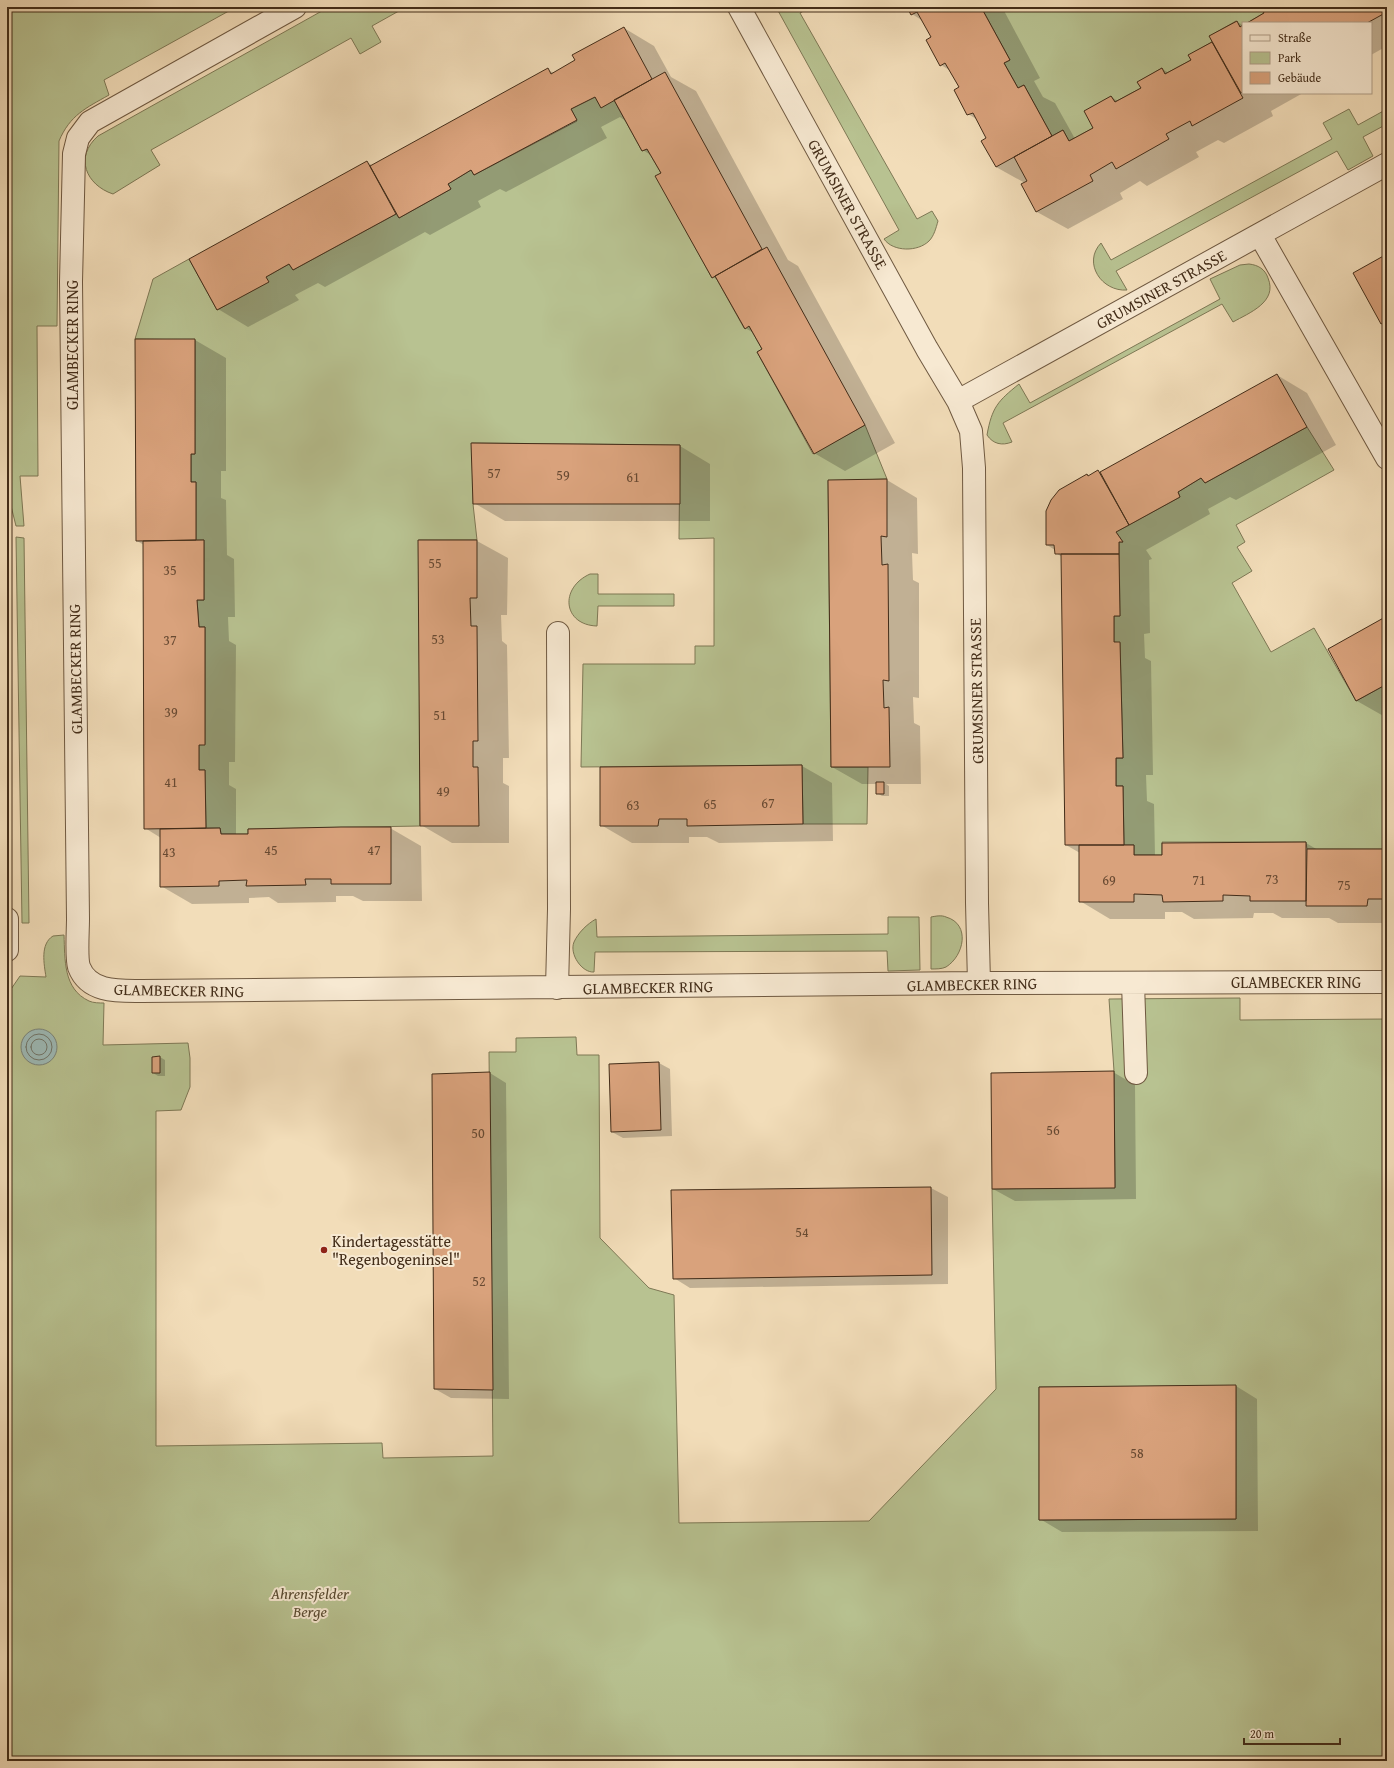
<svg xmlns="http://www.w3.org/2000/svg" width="1394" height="1768" viewBox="0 0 1394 1768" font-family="'Gentium Book Plus',serif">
  <rect width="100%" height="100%" fill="#f2ddb9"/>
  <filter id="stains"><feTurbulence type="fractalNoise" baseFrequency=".005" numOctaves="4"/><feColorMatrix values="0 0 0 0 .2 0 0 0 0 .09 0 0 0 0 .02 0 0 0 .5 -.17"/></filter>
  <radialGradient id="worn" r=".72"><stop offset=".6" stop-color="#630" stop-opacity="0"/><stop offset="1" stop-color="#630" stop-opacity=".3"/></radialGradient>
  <path fill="#b8c291" stroke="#7e7855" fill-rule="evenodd" d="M7 7H236L104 80 109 95C86 108 70 115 59 141L57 326H37L38 476H20L24 526H16L10 502 7 495Z
    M329 7H406L372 26 381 42 360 54 351 38 151 150 160 165 113 194C86 185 74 157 98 136Z
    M776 7H811L800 13 917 219 932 211 938 221C936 228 934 236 929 241 918 252 893 252 884 239L899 230Z
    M981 7H1261L1264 13 1247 23H1243V25L1240 27 1236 21 1210 36 1212 42 1189 55 1191 60 1165 74 1162 68 1138 82 1141 88 1115 102 1111 96 1093 128 1069 141 1063 130 1052 136 1024 85 1018 88 1004 63 1010 60Z
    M595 97 601 107 614 100 642 151 647 149 661 173 656 176 712 278 715 276 744 328 749 326 762 349 757 352 813 454 865 425 887 479 828 481 831 767H868L867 824H803L802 765 581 767 583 664H695V646H714V538L679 539 680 445 472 443 473 504 477 540H419L420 826 248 829V834H221L220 828H206L205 770H199V745L205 744V627H199L197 600H204V540H196V482H191V454H195V340L135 339 153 279 189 259 217 310 268 282 266 277 289 264 293 270 396 214 399 218 451 189 448 184 471 170 474 175 577 121 571 109Z
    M1349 109 1358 125 1387 109V124L1363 137 1373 156 1348 170 1337 151 1116 271 1127 290C1102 292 1082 263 1101 243L1111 260 1332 139 1323 123Z
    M1249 264C1258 265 1265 269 1268 278 1278 302 1249 313 1233 322L1222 304 1003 423 1012 442C1002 446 993 444 987 435 992 407 998 401 1019 384L1030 403 1220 299 1210 279 1240 265Z
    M1307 427 1334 470 1236 525 1245 542 1237 547 1252 571 1232 583 1271 652 1314 628 1356 701 1387 684V849H1307L1306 842H1162V855H1134V845H1124L1123 786H1116V758H1123L1120 643 1114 642V616H1120L1119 542H1123L1116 532 1180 497 1178 492 1201 478 1205 483Z
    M16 537 24 538 29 923H22Z
    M590 574H598V594H674V606H598L597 626C563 625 559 588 590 574Z
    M888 917H919L920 970 888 971 887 951 595 952 594 972C582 973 569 954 574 942 578 933 587 924 596 919L597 937 888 934Z
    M931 917C936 916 942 915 946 917 971 924 964 956 946 967 942 969 936 969 931 969Z
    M64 935C65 959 63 989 89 1001 93 1003 100 1003 104 1003L103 1045 188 1043 190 1058V1087L181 1110 156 1111V1446L382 1443 383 1458 493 1456 489 1052H516V1038L576 1037 577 1055H599L600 1238 649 1288 674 1295 679 1523 869 1521 996 1389 992 1189 1115 1187 1114 1071 1109 999 1240 998V1020L1387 1019V1761H7V995L20 976 46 977C44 964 40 944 53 936ZM1236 1386V1519L1039 1520V1387Z"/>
  <path fill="#9dbab7" stroke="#798278" d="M21 1047a18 18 0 1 1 36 0a18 18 0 1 1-36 0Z"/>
  <path fill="#0003" d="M908 7H1002L1040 78 1034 81 1043 97 1055 103 1074 137 1076 139 1095 128 1111 97 1118 101 1142 88 1162 69 1169 73 1193 60 1190 55 1214 42 1237 22 1243 25V93H1303L1271 111 1273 116 1224 143 1218 140 1196 152 1199 157 1147 186 1140 181 1120 193 1123 199 1068 229 1037 212 1022 185 1025 183 996 167 987 138 978 120 968 114 960 88 951 71 941 65 932 37 923 21 912 14Z
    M1262 7H1387V46L1371 55V23H1249L1266 14Z
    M624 28 654 46 671 77 696 91 788 260 798 266 895 443 845 471 814 453 764 349 754 333 745 328 719 281 713 277 652 156 643 150 627 122 620 117 601 127 607 138 506 192 500 189 478 201 481 207 430 235 425 232 325 287 318 283 295 295 299 300 248 327 218 309 367 162 373 166 548 70 554 73 577 60Z
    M1387 256V327L1382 324Z
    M195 340 226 358V471H221V498L226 500 227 555 234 559 235 617H228L229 641 236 645 235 762H229V785L236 789V835L390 828 421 846 422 901H363L353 896H336V902L278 903 269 897 249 898V903L192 904 161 886V838L145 828 144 545 137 541Z
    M1277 375 1307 393 1336 445 1236 500 1230 497 1208 509 1210 514 1146 550 1152 559 1149 560 1150 633 1144 634 1145 658 1151 661 1153 775H1146L1147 801 1154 804 1155 856H1163V844L1306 843 1318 850H1387V923H1338L1329 918H1282L1273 913H1254L1253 918 1194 919 1182 912H1165V919H1110L1080 901V853L1066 845 1062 557 1056 553 1055 550 1047 545 1089 477 1098 471 1101 473Z
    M680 446 710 464V521H505L474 503Z
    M887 480 917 498 918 554 912 553 913 580 919 583V698L913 697 914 723 920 726 921 784H886L889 786V796H882L877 793V784H862L832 767Z
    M477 541 508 558 507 615H501L502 641 507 645 509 758H503V783L509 786V843H452L421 825Z
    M1387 617V718L1357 701 1329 650Z
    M802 766 832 783 833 841 719 843 707 837H689V843H632L601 825Z
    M160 1057 165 1060V1076H158L153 1073Z
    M659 1063 670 1069 672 1136 623 1138 612 1132Z
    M1113 1072 1135 1085 1136 1199 1015 1201 993 1189Z
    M490 1073 506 1083 509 1399 451 1398 435 1389Z
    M931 1188 948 1197V1284L690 1288 674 1278Z
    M1236 1386 1257 1399 1258 1531 1062 1532 1040 1519Z"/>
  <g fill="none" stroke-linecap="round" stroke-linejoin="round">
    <path stroke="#707468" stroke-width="1" d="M26 1047a13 13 0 1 1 26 0a13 13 0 1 1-26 0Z
      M31 1047a8 8 0 1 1 16 0a8 8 0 1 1-16 0Z"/>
  </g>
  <path fill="#d9a27c" stroke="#432d19" d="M907 7H981L1010 60 1004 63 1018 88 1024 85 1052 136 996 167 981 141 986 138 973 113 967 115 954 90 959 87 945 63 940 66 926 40 931 37 917 12 911 15Z
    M1261 7H1387V12L1367 23H1247L1264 13Z
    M1237 21 1240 27 1243 25V92L1241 93 1209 36Z
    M624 27 652 79 601 108 595 97 571 109 577 120 474 175 471 170 448 184 451 189 399 218 370 166 548 68 551 74 575 60 572 55Z
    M1212 42 1243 98 1192 126 1190 121 1166 134 1169 139 1116 169 1112 162 1090 175 1093 181 1036 212 1021 184 1027 181 1014 157 1063 130 1069 141 1093 128 1084 111 1111 96 1115 102 1141 88 1137 82 1162 68 1165 74 1191 60 1188 55Z
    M665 72 762 249 712 278 655 176 661 173 647 149 642 151 614 100Z
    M367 161 396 214 293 270 289 264 266 277 269 282 217 310 189 259Z
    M767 247 865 425 814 454 757 352 762 349 749 326 745 329 715 276Z
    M1387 254V326L1385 322 1381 324 1353 273Z
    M135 339H195V454H191V482H196V540L136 541Z
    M1277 374 1307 427 1205 483 1201 478 1178 492 1180 497 1129 525 1100 472Z
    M471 443 680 445V504H473Z
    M1098 470 1129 525 1116 532 1123 542H1119V554H1055L1054 545H1046V511L1051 500 1059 490 1087 474 1088 476Z
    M887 479V537L881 536 882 565 888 564 889 681 883 680 884 708 889 707 890 767H831L828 480Z
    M204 540V600H197L199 627H205V745H199V770H205L206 828 144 829 143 541Z
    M418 540H477V598H470L471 626H477L478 741H473V767H478L479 826H420Z
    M1061 554H1119L1120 616H1114V642H1120L1123 758H1116V786H1123L1124 845H1065Z
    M1387 616V684L1356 701 1328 649Z
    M802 765 803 824 687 826V819H659L658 826H600V767Z
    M876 782H884V794H876Z
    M341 827H391V884H331V879H305L306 885 246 886 247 880 219 881V886L160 887V829L220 828 221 834H248V829Z
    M1306 842V901H1250V896L1223 895V901L1163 902 1162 895 1134 894V902H1079V845H1134V855H1162V843Z
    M1307 849H1387V899H1368L1367 906H1306Z
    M160 1056V1073H152V1057Z
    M659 1062 661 1130 611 1132 609 1064Z
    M1114 1071 1115 1188 992 1189 991 1073Z
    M490 1072 493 1390 434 1389 432 1074Z
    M931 1187 932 1275 673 1279 671 1190Z
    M1236 1385V1519L1039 1520V1387Z"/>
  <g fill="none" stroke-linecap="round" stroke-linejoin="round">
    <defs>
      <path id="minor" d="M295 7 90 122 78 138 74 154 71 282 78 919C78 930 76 958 79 967 89 993 119 991 142 991L979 983 1387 982
        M739 7 927 349 958 401 971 431 974 468 977 903 979 983
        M1260 235 1387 458
        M958 401 1387 164
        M7 919V950
        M1133 983 1136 1073
        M557 988 559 909 558 633"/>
    </defs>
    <use href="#minor" stroke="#6f5941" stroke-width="24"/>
    <use href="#minor" stroke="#f7e9d2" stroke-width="22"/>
  </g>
  <circle fill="#8f2418" stroke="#f7e9d2" stroke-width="1.5" cx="324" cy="1250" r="4"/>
  <g text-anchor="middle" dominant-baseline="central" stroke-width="4" stroke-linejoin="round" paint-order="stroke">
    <g font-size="14" fill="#684a32">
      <text x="494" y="473">57</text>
      <text x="563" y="475">59</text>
      <text x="633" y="477">61</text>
      <text x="435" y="563">55</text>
      <text x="170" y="570">35</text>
      <text x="438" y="639">53</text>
      <text x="170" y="640">37</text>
      <text x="171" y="712">39</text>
      <text x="440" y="715">51</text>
      <text x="171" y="782">41</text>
      <text x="443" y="791">49</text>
      <text x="768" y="803">67</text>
      <text x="710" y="804">65</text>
      <text x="633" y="805">63</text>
      <text x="271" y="850">45</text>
      <text x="374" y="850">47</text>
      <text x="169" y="852">43</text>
      <text x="1272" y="879">73</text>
      <text x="1109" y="880">69</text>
      <text x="1199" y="880">71</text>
      <text x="1344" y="885">75</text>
      <text x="1053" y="1130">56</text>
      <text x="478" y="1133">50</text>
      <text x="802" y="1232">54</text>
      <text x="479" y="1281">52</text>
      <text x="1137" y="1453">58</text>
    </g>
    <g font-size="16" fill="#432d19" stroke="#f7e9d2">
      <text transform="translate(848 204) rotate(61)">GRUMSINER STRASSE</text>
      <text transform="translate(1161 289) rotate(-29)">GRUMSINER STRASSE</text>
      <text transform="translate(72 345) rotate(-90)">GLAMBECKER RING</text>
      <text transform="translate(75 669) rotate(-91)">GLAMBECKER RING</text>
      <text transform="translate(976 691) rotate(-91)">GRUMSINER STRASSE</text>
      <text x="1296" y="982">GLAMBECKER RING</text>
      <text transform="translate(972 984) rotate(-1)">GLAMBECKER RING</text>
      <text transform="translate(648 987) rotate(-1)">GLAMBECKER RING</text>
      <text transform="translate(179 990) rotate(1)">GLAMBECKER RING</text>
    </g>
    <g font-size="16" fill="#432d19" stroke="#f7e9d2" text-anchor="start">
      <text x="332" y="1241">Kindertagesstätte<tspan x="332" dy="18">"Regenbogeninsel"</tspan></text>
    </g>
    <g font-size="16" font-style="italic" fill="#5a4b31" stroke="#f7e9d2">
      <text x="310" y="1593">Ahrensfelder<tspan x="310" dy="18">Berge</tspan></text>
    </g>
  </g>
  <rect width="1394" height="1768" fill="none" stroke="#f2ddb9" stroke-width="24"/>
  <rect x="8" y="8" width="1378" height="1752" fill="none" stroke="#432d19" stroke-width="2"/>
  <rect x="12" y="12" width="1370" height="1744" fill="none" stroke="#432d19"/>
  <rect x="1242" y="22" width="130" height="72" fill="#f7e9d2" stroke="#af9e88"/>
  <rect x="1250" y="35" width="20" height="6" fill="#f7e9d2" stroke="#af9e88"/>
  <text x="1278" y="42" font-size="12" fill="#432d19">Straße</text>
  <rect x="1250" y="52" width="20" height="12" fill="#b8c291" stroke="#af9e88"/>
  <text x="1278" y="62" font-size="12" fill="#432d19">Park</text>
  <rect x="1250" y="72" width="20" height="12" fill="#d9a27c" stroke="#af9e88"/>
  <text x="1278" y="82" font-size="12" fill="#432d19">Gebäude</text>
  <path d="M1244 1738v6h96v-6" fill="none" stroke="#432d19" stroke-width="2"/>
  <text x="1250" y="1738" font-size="12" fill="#432d19" stroke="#f7e9d2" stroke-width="3" paint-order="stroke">20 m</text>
  <rect width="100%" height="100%" filter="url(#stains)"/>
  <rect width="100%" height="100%" fill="url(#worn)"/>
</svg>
